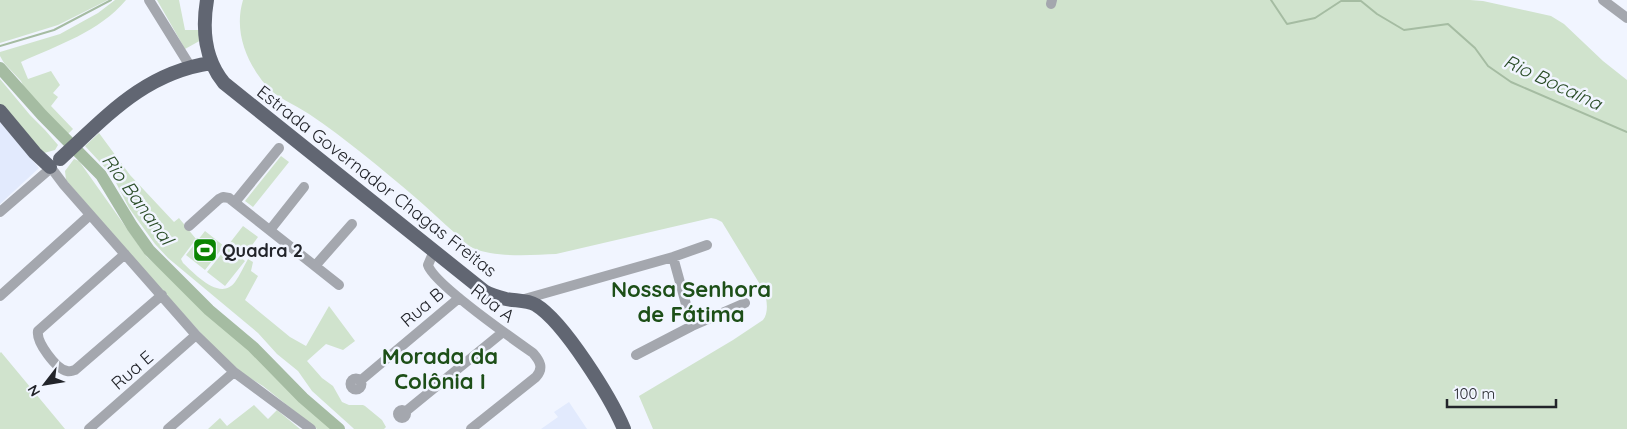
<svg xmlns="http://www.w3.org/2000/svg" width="1627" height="429" viewBox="0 0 1627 429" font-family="Quicksand,sans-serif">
  <rect width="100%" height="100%" fill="#f1f5ff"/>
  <path fill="#e2eafd" d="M0 122 39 168 0 204Z
    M569 402 587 429H541L558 417 554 412Z"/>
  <path fill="#d0e3cd" d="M0 0H108L58 25 0 43Z
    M115 0H126C99 32 58 45 21 62L28 79 51 71 60 85 53 93 58 97 51 106 73 129 68 134 65 133 31 102 21 81 4 63 0 56V52L60 34 98 13Z
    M157 0H179L185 30H201L203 39 185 49Z
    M243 0H1470L1483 1 1551 16 1564 24 1603 61 1627 80V429H653L639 396 733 340 763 320C769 313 767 299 764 291L722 222 716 219 711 218 556 254C533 255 495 258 473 248 467 245 461 239 456 234 442 222 430 210 416 198 382 169 346 139 309 114 294 104 276 98 265 84 245 60 234 30 243 0Z
    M0 79 30 115 45 130 58 145 55 150 44 153 0 108Z
    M99 133 130 175 174 222 179 218 196 239 181 259 183 263C194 273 220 302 235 282 240 275 244 266 248 259L253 262 251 271 258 276 245 300 290 337 306 346 329 306 355 341 343 350 326 344 307 361 322 378 333 386 342 402 349 405H363L365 406 382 420 386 427 384 429H354L352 427 312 391 298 371 277 354 258 333 168 258 155 244 129 208 112 175 85 146Z
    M281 156 289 162 253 207 245 201Z
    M74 159 79 161 147 257 249 345 303 402 336 429H317L263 386 245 375 219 353 140 266 66 180 65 171Z
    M243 226 258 237 244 256 229 244Z
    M205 231 224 246 205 270 186 255Z
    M227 247 245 261 225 286 207 272Z
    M1 352 65 429H0V353Z
    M254 405 268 419 277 410 300 429H208L220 418 227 426Z"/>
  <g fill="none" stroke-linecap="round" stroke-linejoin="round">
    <path stroke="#a5bca2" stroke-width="2" d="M1271 0 1287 24 1315 18 1341 1H1361L1377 14 1404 30 1448 24 1475 48 1488 66 1511 82 1627 132
      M0 46 54 30 111 0"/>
    <path stroke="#a5bca2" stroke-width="12" d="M0 68 42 115 101 175 132 226 149 250 209 310 253 347 303 398 339 429"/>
    <path stroke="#a4a7ae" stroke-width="10" d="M149 0 190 66
      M1603 0 1627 18
      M1051 4 1052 0
      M52 169 64 185 196 335 234 372 311 429
      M235 202 279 148
      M0 212 51 168
      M189 226 219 199 223 197 229 198 339 285
      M270 230 304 187
      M434 251 428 265C433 283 513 339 533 353 540 361 544 368 536 377L471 429
      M125 254 38 331C36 342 56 369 67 371 70 372 71 371 75 370L162 295
      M673 257 692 326
      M315 266 352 224
      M0 296 90 215
      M521 300 673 257 707 245
      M636 355 692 326 745 303
      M350.5 384a5.5 5.5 0 1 1 11 0a5.5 5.5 0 1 1-11 0Z
      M360 381 459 298
      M398 414a4 4 0 1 1 8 0a4 4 0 1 1-8 0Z
      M405 412 503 332
      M89 429 196 335
      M168 429 234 372"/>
    <path stroke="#616672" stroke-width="14" d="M207 0C202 29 205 60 224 83L484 291C491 295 498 297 506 299 516 301 527 300 536 305 564 322 611 398 624 429
      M0 111 35 153 50 167
      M60 159C107 116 144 73 211 63"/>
  </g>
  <defs>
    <symbol id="stadium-square" viewBox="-11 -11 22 22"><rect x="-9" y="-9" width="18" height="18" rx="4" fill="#0a8400" stroke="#f1f5ff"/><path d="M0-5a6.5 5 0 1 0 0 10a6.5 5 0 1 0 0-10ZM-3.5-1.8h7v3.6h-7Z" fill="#fff"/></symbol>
  </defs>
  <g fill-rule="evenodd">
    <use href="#stadium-square" x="191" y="236" width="28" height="28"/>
  </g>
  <g text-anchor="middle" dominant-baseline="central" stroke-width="5" stroke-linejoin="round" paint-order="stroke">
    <g font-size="18" fill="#22242a" stroke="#f1f5ff">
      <text transform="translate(377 181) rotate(38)">Estrada Governador Chagas Freitas</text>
      <text transform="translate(493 303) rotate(38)">Rua A</text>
      <text transform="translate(422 307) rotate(-40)">Rua B</text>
      <text transform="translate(132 370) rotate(-41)">Rua E</text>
    </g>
    <g font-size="18" font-weight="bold" fill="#22242a" stroke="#f1f5ff" text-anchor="start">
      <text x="222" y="250">Quadra 2</text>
    </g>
    <g font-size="19" font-style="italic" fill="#294c26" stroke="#f1f5ff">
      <text transform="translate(1553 82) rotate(25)">Rio Bocaína</text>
      <text transform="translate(138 199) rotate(54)">Rio Bananal</text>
    </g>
    <g font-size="22" font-weight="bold" fill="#1d4f18" stroke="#f1f5ff">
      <text x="691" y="289">Nossa Senhora<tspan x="691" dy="25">de Fátima</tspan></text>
      <text x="440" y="356">Morada da<tspan x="440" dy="25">Colônia I</tspan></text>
    </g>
  </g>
  <g transform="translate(45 384) rotate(239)" stroke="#f1f5ff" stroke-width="4" paint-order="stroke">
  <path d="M0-4L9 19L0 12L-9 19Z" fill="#22242a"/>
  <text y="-8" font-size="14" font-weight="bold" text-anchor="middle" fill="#22242a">N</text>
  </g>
  <path d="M1447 399v8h109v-8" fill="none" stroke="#22242a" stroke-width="2.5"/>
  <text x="1454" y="399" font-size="15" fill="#22242a" stroke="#f1f5ff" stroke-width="4" paint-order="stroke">100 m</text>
</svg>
